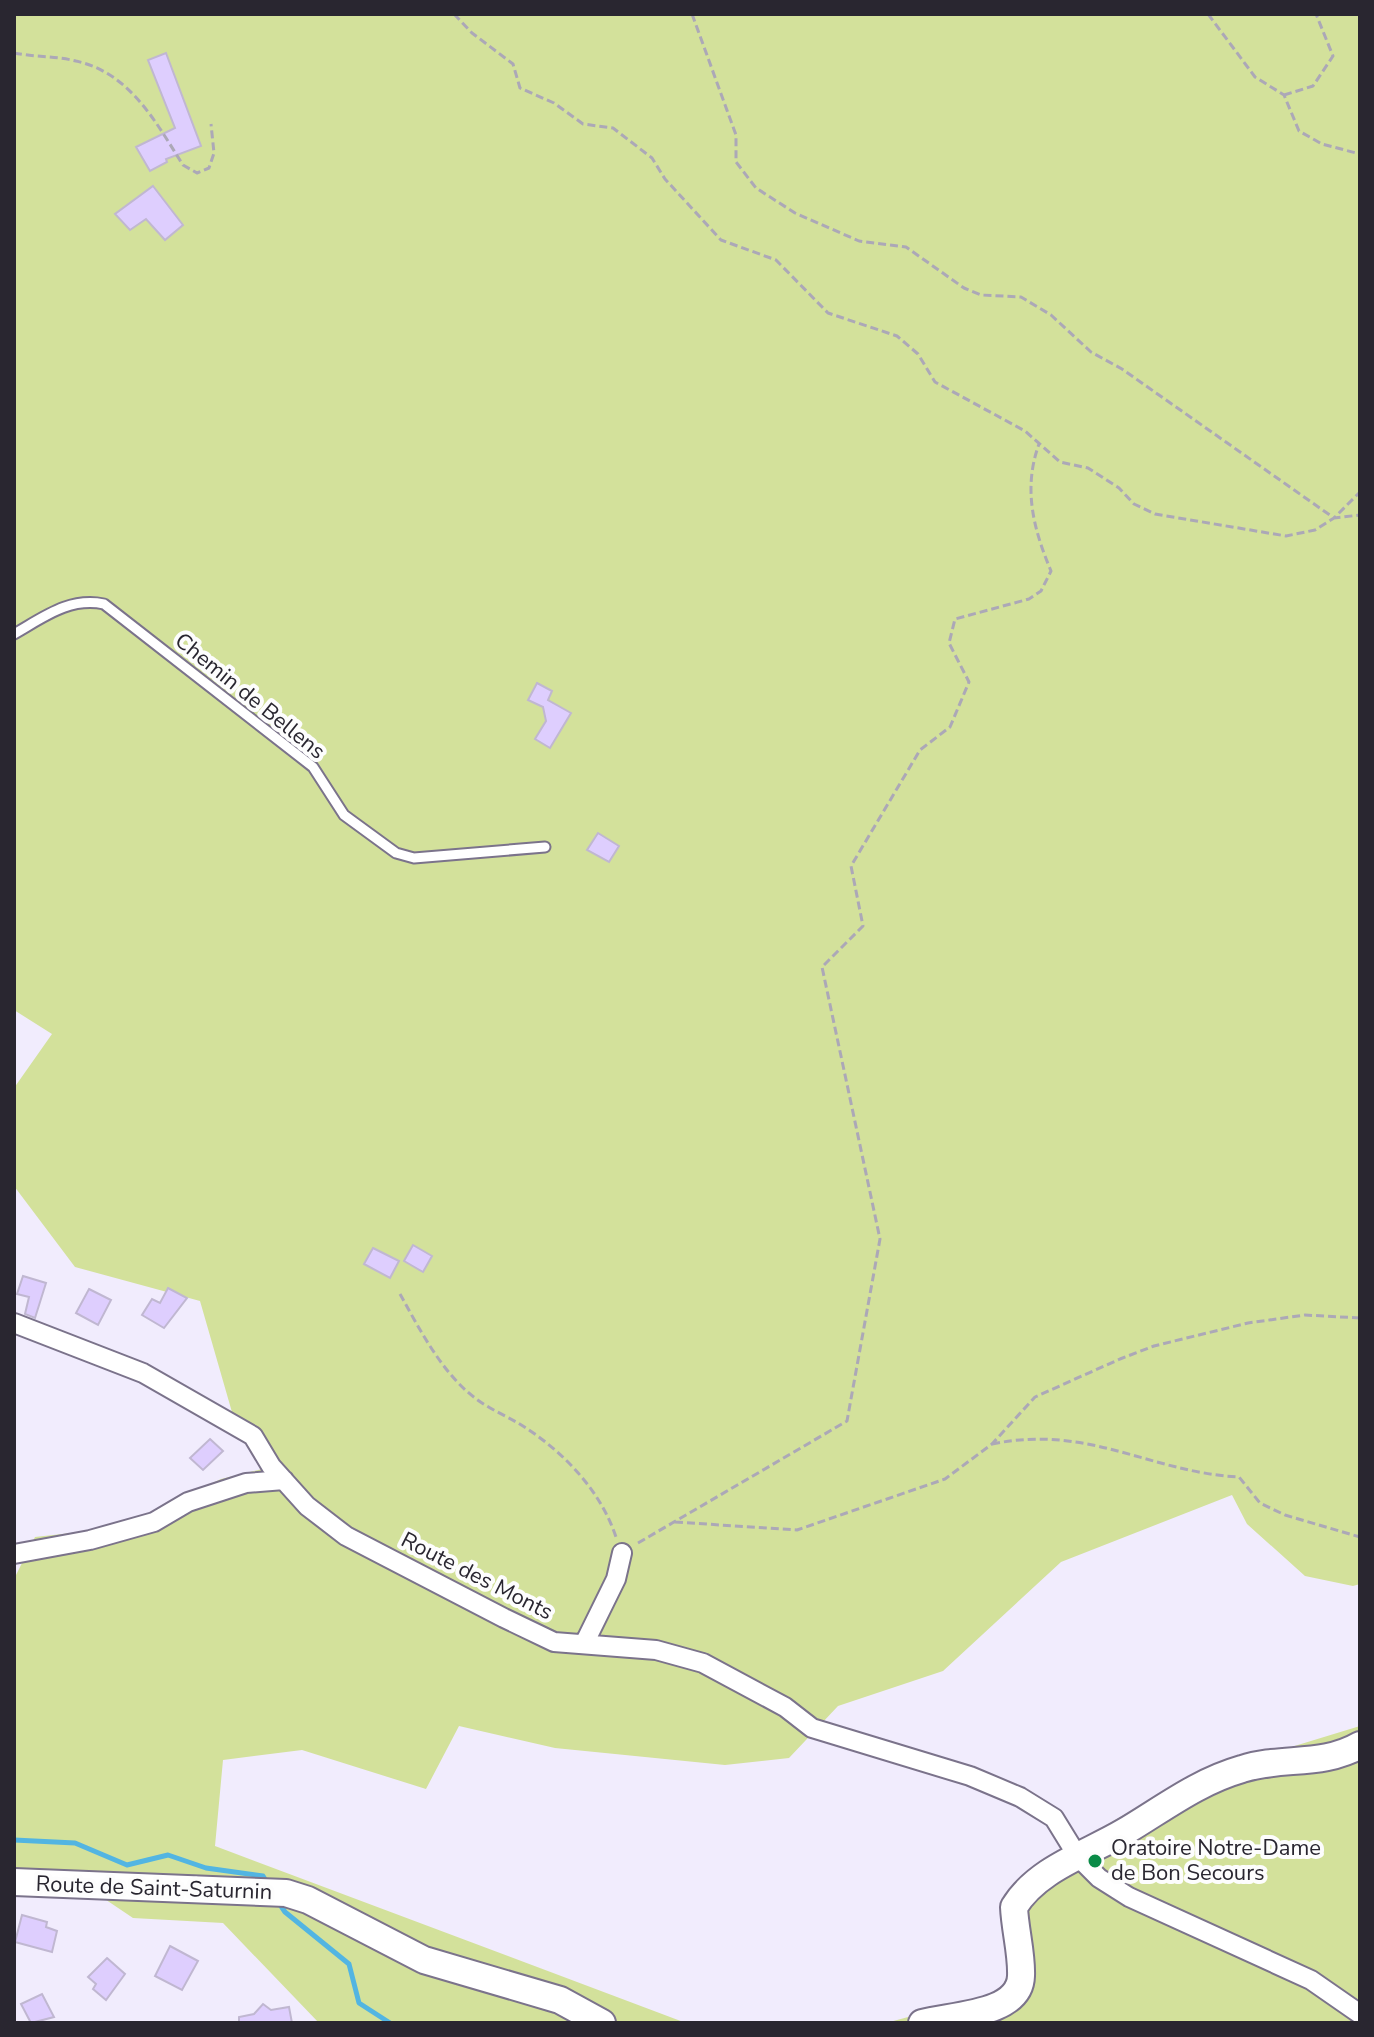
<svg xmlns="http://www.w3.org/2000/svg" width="1374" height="2037" viewBox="0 0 1374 2037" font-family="'Nunito Sans',sans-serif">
  <rect width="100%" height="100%" fill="#f1ecfd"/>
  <path fill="#d3e19b" d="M14 14H1360V1584L1353 1586 1305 1576 1247 1524 1232 1495 1061 1562 943 1671 838 1706 789 1758 725 1765 555 1748 459 1726 426 1789 302 1750 223 1760 215 1846 686 2023H319L223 1923 133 1918 75 1879 14 1873V1579L35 1537 117 1528 221 1479 266 1468 238 1433 200 1301 75 1267 14 1186V1088L52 1034 14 1010Z
    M1360 1726V2023H886L1000 1992 1009 1971 1004 1904 1060 1852 1184 1780Z"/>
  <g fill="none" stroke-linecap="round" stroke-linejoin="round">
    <path stroke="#52b5e2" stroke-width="5" d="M14 1840 75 1843 127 1865 168 1855 206 1868 263 1876 268 1884
      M279 1903 285 1912 349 1964 359 2003 390 2023"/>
  </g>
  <path fill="#decefe" stroke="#c0b7d1" stroke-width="2" d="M166 53 201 146 166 159 167 162 150 171 136 147 175 128 148 60Z
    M153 186 183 225 165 240 146 219 130 230 115 214Z
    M537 683 552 691 548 700 571 713 550 748 535 739 546 721 543 707 528 700Z
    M598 833 619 846 609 862 587 850Z
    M413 1245 432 1256 423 1272 404 1261Z
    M373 1248 399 1261 390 1278 364 1264Z
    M23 1276 46 1283 35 1318 25 1314 29 1297 17 1294Z
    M168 1288 187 1298 164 1328 142 1315 152 1299 160 1303Z
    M89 1289 111 1300 98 1325 76 1313Z
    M210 1439 223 1451 203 1470 190 1458Z
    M22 1915 47 1922 46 1927 57 1931 52 1952 15 1942Z
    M170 1946 198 1961 182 1990 155 1976Z
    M107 1958 125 1974 106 2000 93 1989 96 1984 88 1977Z
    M42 1994 54 2017 31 2023 21 2004Z
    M263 2004 271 2010 289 2007 292 2023H239V2017L254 2014Z"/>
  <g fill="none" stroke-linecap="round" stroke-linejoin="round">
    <defs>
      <path id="lane" d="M14 634C44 617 69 597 104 604L313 767 344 815 396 853 414 858 545 847"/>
      <path id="street" d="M14 1323 143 1373 253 1436 271 1466 307 1506 346 1536 504 1618 554 1642 656 1650 703 1663 785 1707 812 1728 970 1776 1020 1797 1054 1818 1078 1857 1099 1878 1129 1897 1311 1980 1360 2014
        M14 1554 90 1540 154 1522 188 1502 246 1483 284 1480
        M584 1644 616 1579 622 1553"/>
      <path id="secondary" d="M14 1882 286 1893 308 1900 424 1960 560 2000 602 2023
        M922 2023C952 2015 1020 2015 1021 1976 1022 1954 1015 1930 1014 1907 1037 1869 1087 1854 1124 1832 1163 1809 1197 1782 1242 1769 1282 1756 1322 1767 1360 1745"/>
    </defs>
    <use href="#lane" stroke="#7b738b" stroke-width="13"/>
    <use href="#street" stroke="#7b738b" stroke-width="22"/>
    <use href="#secondary" stroke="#7b738b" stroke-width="30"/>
    <path stroke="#aca8b7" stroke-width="3" stroke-dasharray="8 4" stroke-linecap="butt" d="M454 14 472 33 513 64 520 88 554 103 583 124 613 128 652 158 665 179 721 240 776 260 828 313 897 336 918 354 935 382 1025 431 1060 462 1088 468 1119 488 1134 504 1155 514 1286 536 1315 530 1334 518 1360 492
      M692 14 736 135V162L756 188 795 213 859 241 906 247 964 288 981 295 1021 297 1051 315 1091 352 1122 369 1334 518 1360 515
      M1208 14 1255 77 1284 95 1299 131 1322 144 1360 154
      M14 53C34 57 56 56 76 61 130 73 155 121 183 165L197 173 209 168 214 153 211 124
      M1284 95 1313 86 1333 56 1316 14
      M400 1294C420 1330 442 1373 475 1398 488 1408 504 1415 518 1423 561 1449 600 1489 616 1537
      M992 1444C1090 1424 1148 1472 1239 1477L1260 1503 1285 1515 1360 1537
      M675 1522 797 1530 945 1479 992 1444 1035 1397 1120 1359 1154 1346 1248 1323 1305 1315 1360 1318
      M638 1543 847 1421 880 1239 822 967 863 926 851 866 920 750 950 727 969 682 949 643 955 619 1029 599 1041 591 1051 571C1033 528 1023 488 1039 444"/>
    <use href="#lane" stroke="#fff" stroke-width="9"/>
    <use href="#street" stroke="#fff" stroke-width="18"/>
    <use href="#secondary" stroke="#fff" stroke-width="26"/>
  </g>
  <circle fill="#0a8b47" stroke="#fdfdfd" stroke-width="3" cx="1095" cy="1861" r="8"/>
  <g text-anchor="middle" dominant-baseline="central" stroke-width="8" stroke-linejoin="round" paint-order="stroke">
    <g font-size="22" fill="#292630" stroke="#fdfdfd">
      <text transform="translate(250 696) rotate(39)">Chemin de Bellens</text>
      <text transform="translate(477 1576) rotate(27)">Route des Monts</text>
      <text transform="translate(154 1888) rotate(2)">Route de Saint-Saturnin</text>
    </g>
    <g font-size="22" fill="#292630" stroke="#fdfdfd" text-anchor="start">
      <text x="1111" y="1848">Oratoire Notre-Dame<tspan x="1111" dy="25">de Bon Secours</tspan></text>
    </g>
  </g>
  <rect width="1374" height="2037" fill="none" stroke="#292630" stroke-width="32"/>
</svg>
